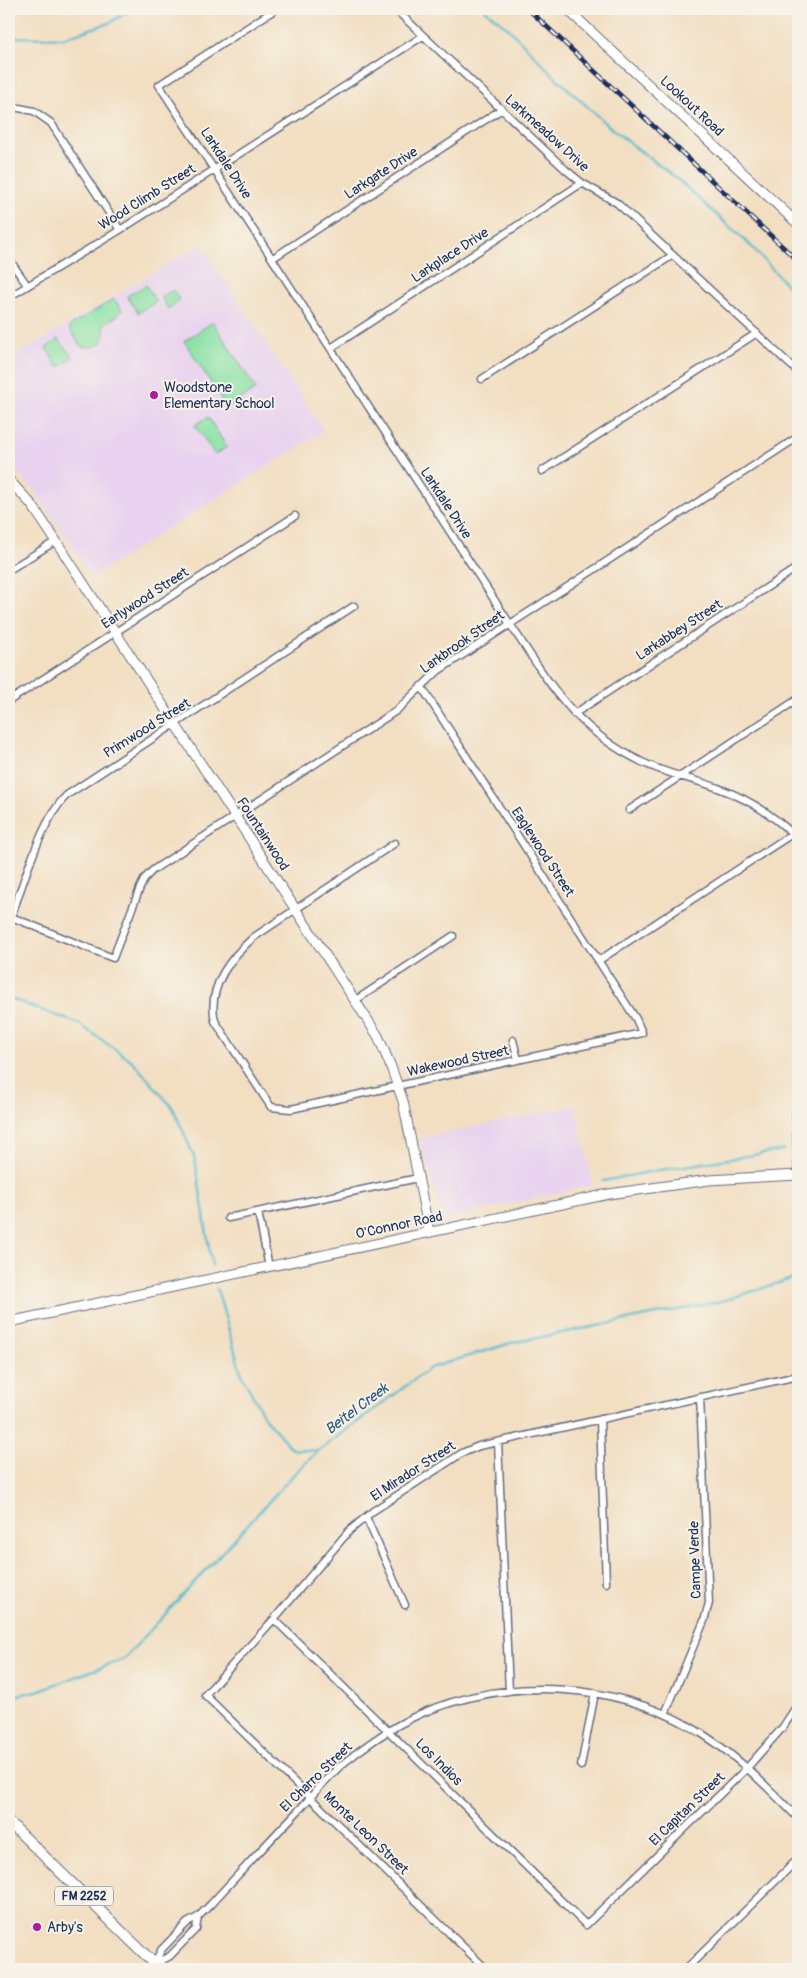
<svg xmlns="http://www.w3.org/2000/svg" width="807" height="1978" viewBox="0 0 807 1978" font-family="Pangolin,sans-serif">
  <rect width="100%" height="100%" fill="#f7f3e8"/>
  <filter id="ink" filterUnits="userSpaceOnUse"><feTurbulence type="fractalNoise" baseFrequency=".02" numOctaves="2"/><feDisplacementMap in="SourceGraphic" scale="10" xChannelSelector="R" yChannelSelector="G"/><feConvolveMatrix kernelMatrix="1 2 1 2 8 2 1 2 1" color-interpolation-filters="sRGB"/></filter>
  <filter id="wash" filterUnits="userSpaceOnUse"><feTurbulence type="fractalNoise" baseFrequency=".0096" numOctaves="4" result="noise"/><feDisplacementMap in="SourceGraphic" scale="20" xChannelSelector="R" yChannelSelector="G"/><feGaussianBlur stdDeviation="1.12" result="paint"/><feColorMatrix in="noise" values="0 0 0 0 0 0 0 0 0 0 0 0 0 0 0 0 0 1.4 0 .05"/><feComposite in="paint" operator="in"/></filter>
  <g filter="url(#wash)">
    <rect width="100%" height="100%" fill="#f2dec1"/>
    <path fill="#e8d2ef" d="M201 244 324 431 92 577 35 491 9 464V360Z
      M575 1106 593 1185 443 1219 420 1138Z"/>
    <path fill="#89e1a5" stroke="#528882" d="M146 285 156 302 138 313 127 296Z
      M173 290 180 301 168 309 161 297Z
      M114 299 122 310 121 313 103 325C107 342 98 349 81 347L69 328 70 326Z
      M213 322 256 389 227 408 184 341Z
      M58 339 73 357 60 367 57 366 46 348Z
      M208 417 227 447 215 455 195 425Z"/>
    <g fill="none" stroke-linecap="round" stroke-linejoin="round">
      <path stroke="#50bacd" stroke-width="2.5" d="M484 9 508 28 554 76 613 130 676 178 750 245 798 297
        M9 37 63 38 109 23 133 9
        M9 998 79 1024 132 1061 173 1108 195 1159 212 1266
        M603 1181 654 1171 784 1150
        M217 1289 242 1376 265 1418 292 1449 318 1451
        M9 1697 37 1691 124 1659 295 1473 318 1451 430 1368 511 1343 722 1301 798 1277"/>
    </g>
  </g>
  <g filter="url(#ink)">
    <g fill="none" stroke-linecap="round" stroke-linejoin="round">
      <defs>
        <path id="minor" d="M276 9 159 85 510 624C550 684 574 729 642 762 666 774 694 779 718 788 749 799 775 816 798 839
          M395 9 566 170 582 183 617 203 798 372
          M9 106 34 111 51 123 120 230
          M273 258 502 109
          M9 259 27 285
          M9 297 120 230 423 36
          M331 348 582 183
          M482 379 673 255
          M542 471 757 333
          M9 570 56 541
          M9 701 295 516
          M574 714 798 567
          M629 810 798 699
          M395 843 254 937C230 958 207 987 215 1021L271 1107 291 1109 642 1033 636 1019 421 686
          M9 916 113 958 140 888 145 878 153 870 396 711 438 671 798 437
          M11 917C24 882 41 820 67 795L354 606
          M598 961 798 830
          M356 1000 453 936
          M513 1040 518 1060
          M798 1095 796 1113 798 1171
          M258 1212 269 1267
          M228 1218 418 1178
          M600 1419 606 1583
          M498 1442 509 1691
          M366 1517 405 1605
          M274 1619 586 1925 747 1768 783 1727 798 1704
          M665 1714 704 1621 709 1603 700 1397
          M581 1766 595 1693
          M155 1964 161 1950 187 1923 198 1917 210 1905C239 1874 268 1842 298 1811 313 1795 328 1776 345 1762 371 1741 401 1721 432 1709 514 1678 612 1683 689 1726 731 1749 764 1784 798 1818
          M155 1964 170 1956 196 1929 198 1917
          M486 1969 205 1695 274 1619 349 1531 373 1511 462 1453 479 1446 798 1376
          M686 1969 798 1859"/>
        <path id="tertiary" d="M567 9 798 224
          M9 480 32 505 56 541 378 1036 391 1067 403 1101 429 1232"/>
        <path id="secondary" d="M9 1322 609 1194 709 1180 798 1175"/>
        <path id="primary" d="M9 1822 160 1969"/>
      </defs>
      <use href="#minor" stroke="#666c81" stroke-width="9"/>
      <use href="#tertiary" stroke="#666c81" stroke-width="11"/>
      <use href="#secondary" stroke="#666c81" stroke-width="11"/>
      <use href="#primary" stroke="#666c81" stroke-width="12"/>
      <use href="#minor" stroke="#fff" stroke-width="6"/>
      <use href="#tertiary" stroke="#fff" stroke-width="9"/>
      <use href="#secondary" stroke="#fff" stroke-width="9"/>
      <use href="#primary" stroke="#fff" stroke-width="10"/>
      <defs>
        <path id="rail" d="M528 9 798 261"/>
      </defs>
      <use href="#rail" stroke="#1b2f5e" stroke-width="4.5"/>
      <use href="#rail" stroke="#f7f3e8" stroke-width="2.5" stroke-dasharray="8" stroke-linecap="butt"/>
    </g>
  </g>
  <g fill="#b5179e" stroke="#f7f3e8" stroke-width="2">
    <circle cx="154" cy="395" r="5"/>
    <circle cx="37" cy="1927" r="5"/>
  </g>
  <g text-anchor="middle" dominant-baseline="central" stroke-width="4" stroke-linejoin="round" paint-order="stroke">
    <rect fill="#f7f3e8" stroke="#5d6a87" stroke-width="1" x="55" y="1886.5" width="58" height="19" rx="4"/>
    <g font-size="12" font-weight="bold" fill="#1b2f5e">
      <text x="84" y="1896">FM 2252</text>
    </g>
    <g font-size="14" fill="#1b2f5e" stroke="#f7f3e8">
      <text transform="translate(692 106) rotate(43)">Lookout Road</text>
      <text transform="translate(547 133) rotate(42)">Larkmeadow Drive</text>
      <text transform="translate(226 163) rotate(57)">Larkdale Drive</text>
      <text transform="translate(381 173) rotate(-33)">Larkgate Drive</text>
      <text transform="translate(147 197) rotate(-32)">Wood Climb Street</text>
      <text transform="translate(450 255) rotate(-33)">Larkplace Drive</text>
      <text transform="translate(446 503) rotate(57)">Larkdale Drive</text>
      <text transform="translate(145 598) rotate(-33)">Earlywood Street</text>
      <text transform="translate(679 630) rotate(-33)">Larkabbey Street</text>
      <text transform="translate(462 642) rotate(-35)">Larkbrook Street</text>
      <text transform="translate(147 728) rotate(-32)">Primwood Street</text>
      <text transform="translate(263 834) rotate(57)">Fountainwood</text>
      <text transform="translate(543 852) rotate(57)">Eaglewood Street</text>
      <text transform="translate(458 1061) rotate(-12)">Wakewood Street</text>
      <text transform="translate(399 1225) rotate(-12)">O'Connor Road</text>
      <text transform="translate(413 1471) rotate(-33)">El Mirador Street</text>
      <text transform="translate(695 1560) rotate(-92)">Campe Verde</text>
      <text transform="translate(439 1762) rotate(45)">Los Indios</text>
      <text transform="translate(316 1777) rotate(-44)">El Charro Street</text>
      <text transform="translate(687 1809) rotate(-44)">El Capitan Street</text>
      <text transform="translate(366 1833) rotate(44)">Monte Leon Street</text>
    </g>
    <g font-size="14" fill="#1b2f5e" stroke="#f7f3e8" text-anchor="start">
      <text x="164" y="387">Woodstone<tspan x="164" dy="16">Elementary School</tspan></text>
      <text x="47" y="1927">Arby's</text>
    </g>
    <g font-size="15" font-style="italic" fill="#2b597f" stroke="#f7f3e8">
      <text transform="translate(357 1409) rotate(-37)">Beitel Creek</text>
    </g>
  </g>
  <rect width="807" height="1978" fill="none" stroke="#f7f3e8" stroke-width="30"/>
</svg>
